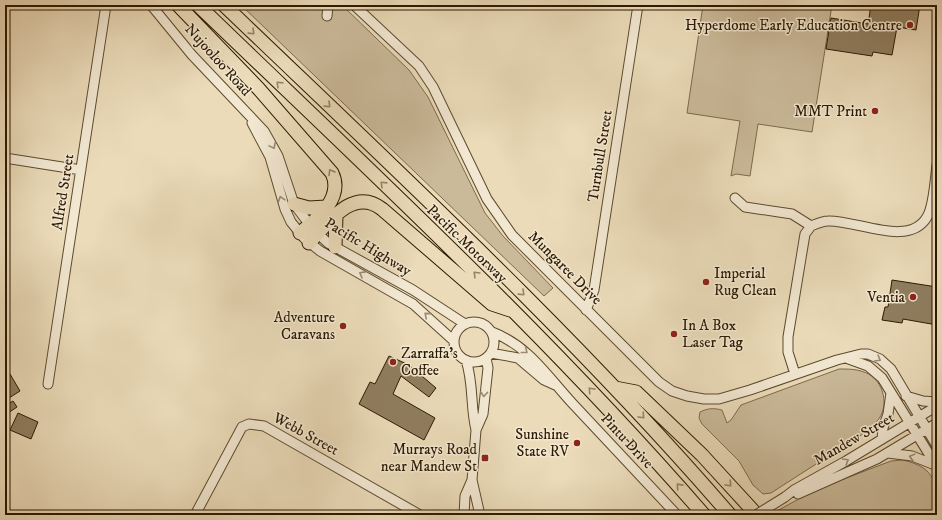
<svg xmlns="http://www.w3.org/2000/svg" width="942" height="520" viewBox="0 0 942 520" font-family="'IM FELL DW Pica',serif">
  <rect width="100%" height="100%" fill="#ebdbb9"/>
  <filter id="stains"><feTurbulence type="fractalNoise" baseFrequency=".005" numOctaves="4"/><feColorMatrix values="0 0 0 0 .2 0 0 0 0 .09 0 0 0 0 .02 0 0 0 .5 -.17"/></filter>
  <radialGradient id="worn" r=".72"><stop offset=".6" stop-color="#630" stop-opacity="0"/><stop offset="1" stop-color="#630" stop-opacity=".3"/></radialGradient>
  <path fill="#cbba9a" stroke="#7c6a4d" d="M241 5H342L409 70 428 97 485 213 503 236 553 288 544 296Z
    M703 5H832L812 132 758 124 750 176 736 174 731 176 740 121 687 113Z
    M839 369C848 369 856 369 864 372 879 377 887 395 883 410 881 418 875 424 869 430L771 493 763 494 753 485 739 461 702 424 699 418 700 412C708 408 714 408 722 410L727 423 731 420 741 405Z
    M903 460C937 468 937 484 937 515H779L775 512 815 490 891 461Z"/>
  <path fill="#907e60" stroke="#2d1900" d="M871 5H920L916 30 897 27 892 55 873 52 872 56 826 49 831 18 868 24Z
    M892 280 937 287V325L903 319 902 323 882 320 885 307H888Z
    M389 356 409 365 436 388 429 397 401 376 393 394 435 418 424 440 359 404 370 382 375 384Z
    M10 374 20 391 9 398 5 392V378Z
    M13 401 17 407 5 415V406Z
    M18 413 38 422 31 439 10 430Z"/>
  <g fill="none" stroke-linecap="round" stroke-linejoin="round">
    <defs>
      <path id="minor" d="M151 5 192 55 264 131 278 156 294 204 313 229 328 243 413 290 465 324
        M354 5 419 66 433 87 487 199 512 235 659 382 672 391 687 396 704 399H719L750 390 837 360 861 354H868L880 359 891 369 937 446
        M327 16 328 5
        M252 123 270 157 285 209 291 222 304 238 320 251 413 304 454 341
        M5 158 81 170
        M735 198 745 207 792 214 811 226
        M586 310 594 290 638 5
        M454 342a20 20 0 1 1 40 0a20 20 0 1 1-40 0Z
        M492 332C529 346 547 376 573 404 608 441 642 478 677 515
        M491 353 518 358 544 380 555 385
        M846 358 868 366 882 378 937 467
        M466 360C474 385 470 405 476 430
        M795 374 788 352V337L805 234 811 226C816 224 823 221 828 221 857 220 909 248 927 217 934 206 935 179 937 165
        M48 384 106 5
        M906 396 923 401 937 402
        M882 439 883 428 888 414 891 393
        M888 453 912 456 935 465
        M472 480 480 515
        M798 494 877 459 937 423
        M785 497 794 490 846 461 937 406
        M195 515 242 427 249 424 264 426 420 515
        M464 515 465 496 472 480 476 430 483 414 488 368 486 358"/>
      <path id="highway" d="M178 5 258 88 332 173C344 198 317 219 300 233
        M198 5C370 171 547 334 704 515
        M224 5C397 171 574 334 730 515
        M294 204 309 208 326 207
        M309 243C328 223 353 186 382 209L492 304 510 310
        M335 247 336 216
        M615 388 636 392 702 455 757 515"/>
    </defs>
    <use href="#minor" stroke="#5c4a2e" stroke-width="11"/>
    <use href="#highway" stroke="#2d1900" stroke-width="15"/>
    <use href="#minor" stroke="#f2e8d2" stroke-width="9"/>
    <use href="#highway" stroke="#ebdbb9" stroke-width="13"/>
    <defs>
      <path id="minor-bridge" d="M756 515 785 497"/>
    </defs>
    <use href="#minor-bridge" stroke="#5c4a2e" stroke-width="11" stroke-linecap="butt"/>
    <use href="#minor-bridge" stroke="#f2e8d2" stroke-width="9"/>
  </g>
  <defs><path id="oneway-chevron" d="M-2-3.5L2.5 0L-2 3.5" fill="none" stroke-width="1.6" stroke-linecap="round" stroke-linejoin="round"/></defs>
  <g stroke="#968466">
    <use href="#oneway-chevron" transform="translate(252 32) rotate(44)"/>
    <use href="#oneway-chevron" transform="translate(279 84) rotate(-136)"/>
    <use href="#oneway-chevron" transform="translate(328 105) rotate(44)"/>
    <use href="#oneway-chevron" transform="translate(331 172) rotate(-121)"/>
    <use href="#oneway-chevron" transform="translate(383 184) rotate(-136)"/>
    <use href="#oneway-chevron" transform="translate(476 274) rotate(-135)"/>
    <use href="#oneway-chevron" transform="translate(522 293) rotate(44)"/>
    <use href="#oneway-chevron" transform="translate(591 390) rotate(-133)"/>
    <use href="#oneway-chevron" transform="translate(642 416) rotate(47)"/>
    <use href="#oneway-chevron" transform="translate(729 484) rotate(47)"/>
    <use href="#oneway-chevron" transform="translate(679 486) rotate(-132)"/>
  </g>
  <g stroke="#998b74">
    <use href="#oneway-chevron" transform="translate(273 146) rotate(62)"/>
    <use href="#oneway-chevron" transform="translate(281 199) rotate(-108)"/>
    <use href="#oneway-chevron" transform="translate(362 274) rotate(-151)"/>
    <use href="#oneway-chevron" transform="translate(427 315) rotate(-139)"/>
    <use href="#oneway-chevron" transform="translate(525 351) rotate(38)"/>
    <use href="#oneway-chevron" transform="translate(878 359) rotate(30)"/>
    <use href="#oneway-chevron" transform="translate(484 394) rotate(94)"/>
    <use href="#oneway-chevron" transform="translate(912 457) rotate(-165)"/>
    <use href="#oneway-chevron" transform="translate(846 461) rotate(-31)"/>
  </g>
  <g fill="#8f2418" stroke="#f2e8d2" stroke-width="1.5">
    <circle cx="910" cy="25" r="4"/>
    <circle cx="875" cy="111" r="4"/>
    <circle cx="706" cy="282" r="4"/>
    <circle cx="913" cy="297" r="4"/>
    <circle cx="343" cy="326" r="4"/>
    <circle cx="674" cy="334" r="4"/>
    <circle cx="393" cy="362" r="4"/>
    <circle cx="577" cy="443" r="4"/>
    <rect x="481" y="454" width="8" height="8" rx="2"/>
  </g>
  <g text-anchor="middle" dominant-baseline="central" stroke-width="3" stroke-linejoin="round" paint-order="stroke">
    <g font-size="15" fill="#2d1900" stroke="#f2e8d2" text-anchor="end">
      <text x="902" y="25">Hyperdome Early Education Centre</text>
      <text x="867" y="111">MMT Print</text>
      <text x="714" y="273" text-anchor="start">Imperial<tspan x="714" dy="17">Rug Clean</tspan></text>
      <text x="905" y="297">Ventia</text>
      <text x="335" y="317">Adventure<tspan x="335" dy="17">Caravans</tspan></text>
      <text x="682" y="325" text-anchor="start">In A Box<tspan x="682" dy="17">Laser Tag</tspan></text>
      <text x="401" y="353" text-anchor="start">Zarraffa's<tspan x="401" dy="17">Coffee</tspan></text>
      <text x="569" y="434">Sunshine<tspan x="569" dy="17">State RV</tspan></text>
      <text x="477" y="449">Murrays Road<tspan x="477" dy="17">near Mandew St</tspan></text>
    </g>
    <g font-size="15" fill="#2d1900" stroke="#f2e8d2">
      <text transform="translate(218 60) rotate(48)">Nujooloo Road</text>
      <text transform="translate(600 156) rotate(-81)">Turnbull Street</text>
      <text transform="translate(63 192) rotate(-81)">Alfred Street</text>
      <text transform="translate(467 244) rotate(44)">Pacific Motorway</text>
      <text transform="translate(368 247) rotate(31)">Pacific Highway</text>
      <text transform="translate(565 268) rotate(45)">Mungaree Drive</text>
      <text transform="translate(306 434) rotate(29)">Webb Street</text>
      <text transform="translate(854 439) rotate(-30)">Mandew Street</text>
      <text transform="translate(627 441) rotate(47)">Pintu Drive</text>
    </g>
  </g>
  <rect width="942" height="520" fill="none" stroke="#ebdbb9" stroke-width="20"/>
  <rect x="6" y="6" width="930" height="508" fill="none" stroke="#2d1900" stroke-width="2"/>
  <rect x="10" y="10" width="922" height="500" fill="none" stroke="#2d1900"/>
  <rect width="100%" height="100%" filter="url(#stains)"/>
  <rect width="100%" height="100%" fill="url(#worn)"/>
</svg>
